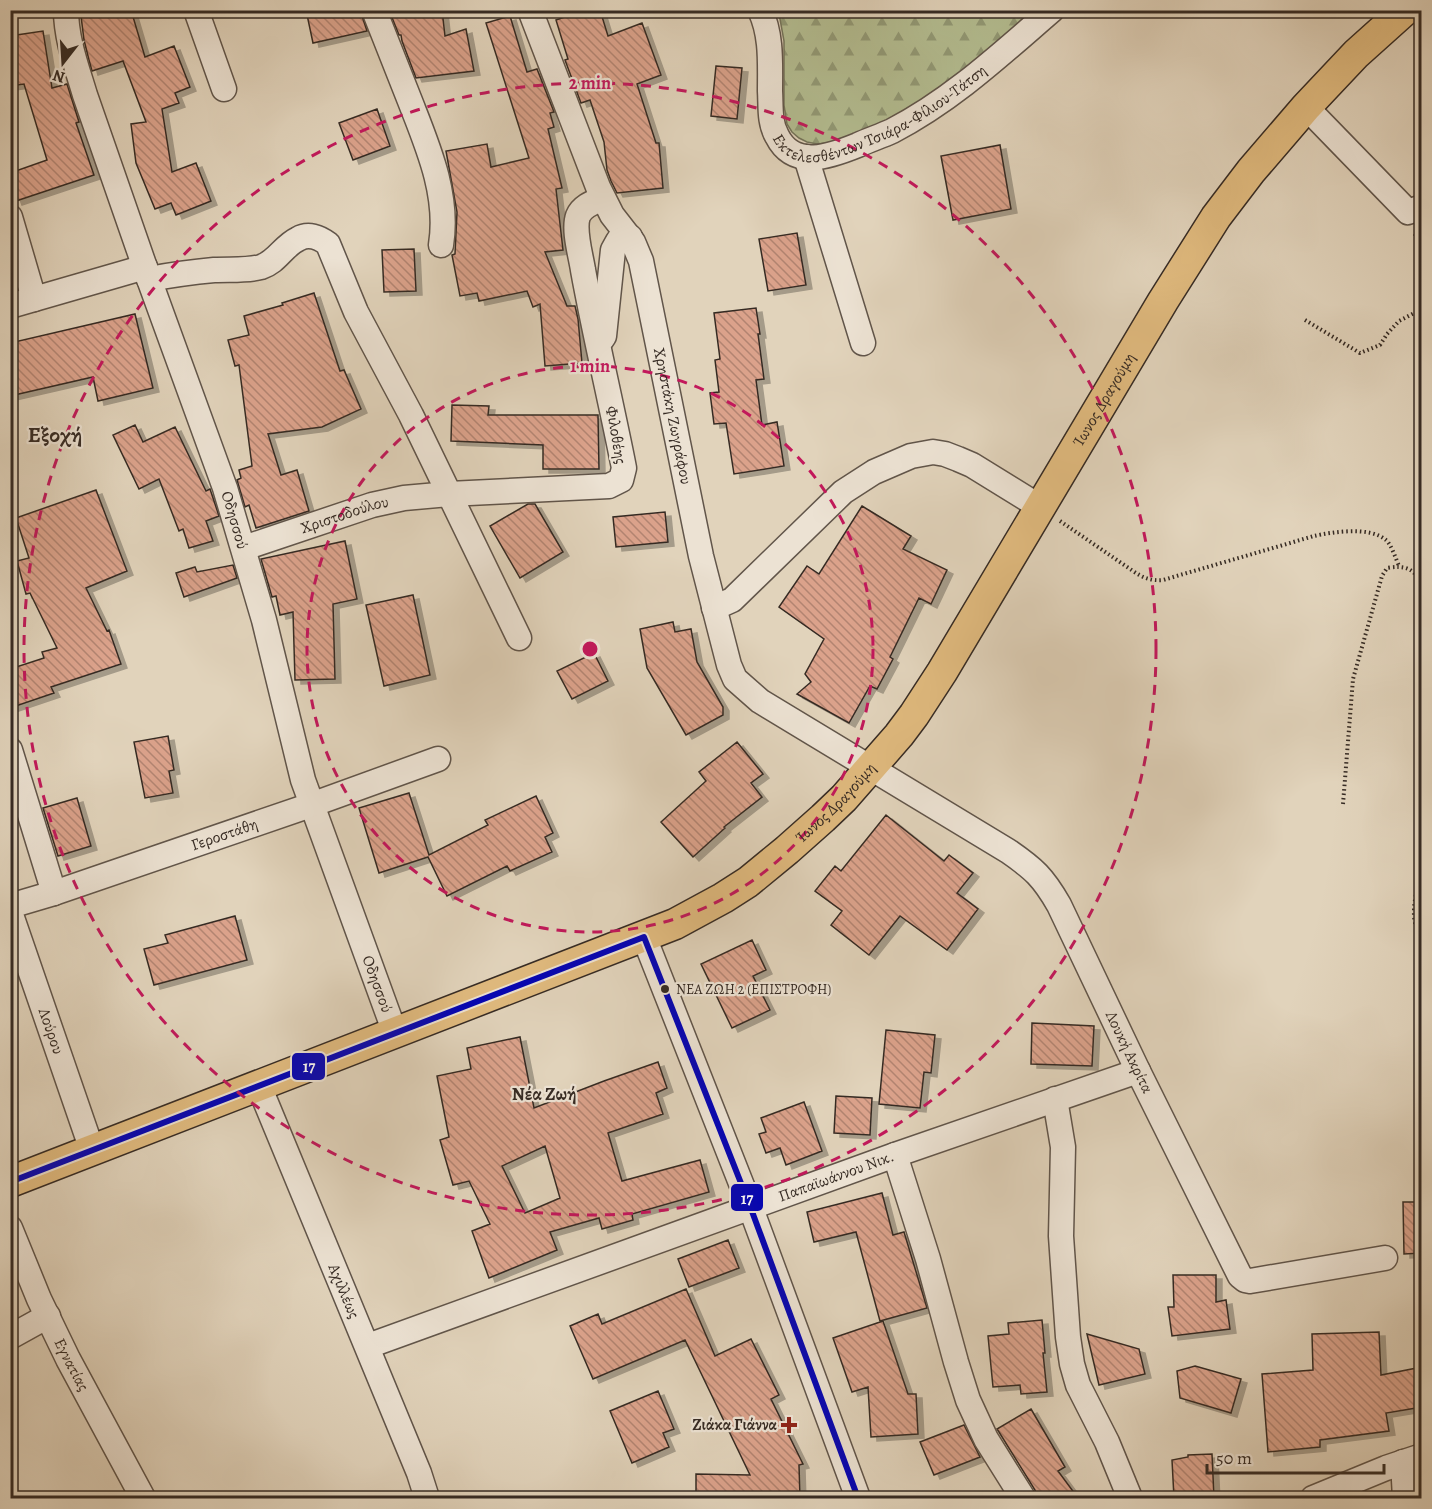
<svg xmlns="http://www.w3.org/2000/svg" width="1432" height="1509" viewBox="0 0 1432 1509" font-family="Alegreya,serif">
  <defs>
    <pattern id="forest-firs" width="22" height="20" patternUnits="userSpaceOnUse" patternTransform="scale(1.5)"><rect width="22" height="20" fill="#b3bc90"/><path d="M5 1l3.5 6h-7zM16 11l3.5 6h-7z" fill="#929975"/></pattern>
    <pattern id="building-back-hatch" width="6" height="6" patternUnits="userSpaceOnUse" patternTransform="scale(1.5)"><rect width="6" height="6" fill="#dba28b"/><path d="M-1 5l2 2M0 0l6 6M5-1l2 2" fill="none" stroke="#b28471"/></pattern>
    <filter id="shadow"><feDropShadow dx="6" dy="4" stdDeviation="0" flood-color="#0004"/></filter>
  </defs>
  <rect width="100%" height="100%" fill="#e1d3bb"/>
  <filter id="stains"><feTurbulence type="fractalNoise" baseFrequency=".00333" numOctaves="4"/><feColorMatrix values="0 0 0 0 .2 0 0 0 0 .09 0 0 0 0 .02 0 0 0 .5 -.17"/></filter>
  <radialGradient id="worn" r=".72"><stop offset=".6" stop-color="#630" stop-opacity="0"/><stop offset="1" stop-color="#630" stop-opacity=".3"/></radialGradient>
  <path fill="url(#forest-firs)" stroke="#74745a" stroke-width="1.5" d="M776 11H1038L990 54 906 112 854 137 826 143 817 144 807 142 799 138 792 132 787 124 784 105V41L780 19Z"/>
  <path fill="url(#building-back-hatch)" stroke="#362b24" stroke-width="1.5" fill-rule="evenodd" filter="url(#shadow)" d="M99 10H131L145 57 174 46 190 87 175 93 179 103 162 109 172 172 196 163 211 201 176 215 171 203 155 209 136 163 131 124 146 122 123 61 92 71 89 60 84 40 81 16Z
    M306 10H360L367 31 313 43Z
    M389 10H442L445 36 466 29 474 71 416 78 402 41 401 35H399Z
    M585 10H600L608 36 642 23 661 75 637 84 656 143H659L663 188 617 193 611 181 607 170 604 142 590 100 581 103 565 60 568 59 556 20Z
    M510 16 527 72 537 69 554 112 550 113 554 127 548 129 562 188 556 189 563 250 545 252 567 306H575L578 319 582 363 545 366 540 304 533 307 527 291 479 301 477 293 460 296 452 255 455 254 457 212 446 151 487 144 491 167 529 158 486 23Z
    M43 31 52 88 67 84 79 122 76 123 94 175 16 201 10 185V173L47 160 24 84 10 86V36Z
    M716 66 742 68 737 119 711 116Z
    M377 109 390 146 353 160 339 123Z
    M1000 145 1011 209 953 220 941 156Z
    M797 233 806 285 768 291 759 239Z
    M414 249 416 291 384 292 382 250Z
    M314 293 340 371 344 370 361 409 322 427 268 434 281 475 297 470 309 511 256 528 249 505 245 507 237 480 241 478 239 470 252 466 239 365 235 366 228 340 249 335 244 316 283 305 282 303Z
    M756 308 760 334H758L764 379 756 380 762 425 777 422 784 466 734 474 726 423 714 424 710 393 719 392 715 360 720 359 714 313Z
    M135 314 153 388 98 401 93 377 10 396V343Z
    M452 405 489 406 488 415H598L599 469H543V445L451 441Z
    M135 425 143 442 175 427 206 491 210 489 219 516 206 521 213 541 189 548 183 529 179 531 159 479 139 489 113 435Z
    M96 490 127 571 86 588 107 631 109 630 121 664 51 687 54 693 10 708V669L44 658 42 652 57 648 30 593 26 594 17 561 29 558 16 518Z
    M528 504H535L563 552 520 578 490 526Z
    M862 506 911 536 903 549 947 570 931 604 919 598 890 657 893 659 877 689 870 686 849 723 797 694 811 682 805 674 824 639 779 607 807 566 819 574Z
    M665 512 668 542 616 547 613 517Z
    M345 541 357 599 333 604 335 679 295 680 293 612 280 615 276 596 272 597 261 559Z
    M233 565 237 578 184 597 176 573 195 567 197 572Z
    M413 595 430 675 384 686 366 605Z
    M673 622 675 632 691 629 697 662 723 707V715L686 735 647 668 640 629Z
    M594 653 608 681 572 699 557 671Z
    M168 736 174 770 169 771 173 793 145 798 134 742Z
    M737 742 763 774 751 783 762 797 724 827 725 828 693 857 661 822 706 781 699 772Z
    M409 793 429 855 488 825 485 820 536 796 553 833 545 837 552 852 510 871 507 866 447 896 428 857 379 873 359 808Z
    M77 798 91 846 58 856 43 808Z
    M886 815 944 861 949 855 973 873 957 893 978 909 947 950 900 916 869 955 831 925 842 911 815 891 835 866 841 871Z
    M235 916 247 960 154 985 144 949 168 943 165 935Z
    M752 940 766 970 753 976 770 1010 732 1028 701 964Z
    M1032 1023 1094 1026 1092 1066 1031 1064Z
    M886 1030 935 1035 931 1073 924 1072 920 1108 879 1104Z
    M520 1037 534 1108 604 1081 658 1062 667 1088 656 1093 663 1114 608 1133 622 1181 700 1160 709 1192 632 1214 633 1220 602 1229 599 1218 550 1232 557 1250 489 1278 472 1231 490 1224 469 1181 453 1185 440 1140 449 1137 437 1076 471 1069 467 1048ZM545 1146 560 1198 525 1213 502 1166Z
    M836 1096 872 1098 870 1135 834 1133Z
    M804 1102 822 1151 786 1165 780 1148 766 1153 759 1134 766 1132 761 1118Z
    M882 1193 893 1235 904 1232 927 1308 880 1321 856 1232 814 1242 807 1212Z
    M1403 1202H1422V1253L1404 1254Z
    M728 1240 739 1268 689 1287 678 1259Z
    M1173 1275H1216V1302L1226 1300 1230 1329 1172 1336 1168 1307H1174Z
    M686 1289 715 1356 751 1339 779 1395 771 1399 803 1464 799 1465 800 1498H696V1474L750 1475 685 1340 593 1379 570 1326 598 1314 602 1324Z
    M1042 1320 1045 1353H1043L1047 1392 1021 1394 1020 1385 993 1387 988 1336 1009 1334 1008 1323Z
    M883 1321 908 1394H916L918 1434 871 1437 868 1387 852 1392 833 1338Z
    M1379 1332 1381 1375 1422 1367V1407L1386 1413 1389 1431 1320 1440V1447L1268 1452 1262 1374 1313 1370 1312 1334Z
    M1087 1334 1139 1349 1145 1374 1099 1385Z
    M1195 1366 1241 1379 1231 1413 1180 1398 1177 1371Z
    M658 1391 674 1429 663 1433 669 1447 632 1463 610 1411Z
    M1031 1409 1065 1467 1058 1471 1078 1498H1037L1035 1490 999 1432 997 1429Z
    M964 1425 980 1457 934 1475 920 1442Z
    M1212 1454 1214 1498H1174L1172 1460 1188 1457V1455Z"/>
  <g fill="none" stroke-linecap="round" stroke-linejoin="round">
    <defs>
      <g id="minor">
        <path id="s1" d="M66 10C66 39 77 68 85 95L149 279 225 488 264 620 303 780 395 1033"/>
        <path d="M196 10 224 89"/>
        <path d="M374 10C386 41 398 71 410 101 428 147 449 195 441 245"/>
        <path id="s2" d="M530 10 598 187 612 215 633 242 641 261 701 556 729 665 735 679 760 701 1008 851C1034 869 1043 877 1059 905L1138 1071 1240 1276 1245 1280 1250 1281 1385 1258"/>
        <path id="s3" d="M760 10C772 35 770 64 770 91 771 106 769 122 777 136 794 170 831 156 858 145 869 140 881 136 892 131 952 100 1001 54 1052 10"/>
        <path d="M1306 107 1408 212 1422 207"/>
        <path d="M806 157 863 343"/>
        <path d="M10 217 34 299"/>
        <path d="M149 279C171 275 192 272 214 270 229 269 246 271 261 267 277 262 283 246 298 239 308 233 319 237 328 244L356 312 411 415 519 638"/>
        <path d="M10 306 145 267"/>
        <path d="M602 339 604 336 613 250 618 241 630 237"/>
        <path id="s4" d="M244 548 372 505 404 498 449 494 609 486 621 480 624 468C611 402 595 336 583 270 581 256 573 230 578 216 582 206 594 202 603 198"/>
        <path d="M714 608 732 600 843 492 874 472 911 456 933 452 945 454 958 459 972 465 1040 507"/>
        <path d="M10 750 54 893"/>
        <path id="s5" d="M10 906 54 893 311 805 438 759"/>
        <path id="s6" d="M10 912 92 1150"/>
        <path d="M644 937 750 1206 858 1498"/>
        <path id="s7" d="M259 1086 419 1473 427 1498"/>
        <path d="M1055 1099 1063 1147 1061 1236 1068 1337 1072 1364 1078 1385 1107 1442 1130 1498"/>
        <path d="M895 1155 928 1259 956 1362 968 1400 986 1439 1023 1498"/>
        <path id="s8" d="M10 1228 39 1299 68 1359 143 1498"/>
        <path d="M10 1337 48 1316"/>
        <path id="s9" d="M368 1346 895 1155 1138 1071"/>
        <path d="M1403 1462 1405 1498"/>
        <path d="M1313 1498 1386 1468 1422 1456"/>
      </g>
      <g id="major">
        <path id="s10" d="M10 1182 675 924 723 898 748 882 787 850 823 818 844 798 899 735 914 715 942 672 1163 301 1216 217 1251 171 1306 107 1356 54 1405 10"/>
      </g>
    </defs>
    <use href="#minor" stroke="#61554a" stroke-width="27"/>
    <use href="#major" stroke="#362b24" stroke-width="33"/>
    <path stroke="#362b24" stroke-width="4" stroke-dasharray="1.5 3" stroke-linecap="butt" d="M1415 234 1422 257
      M1305 320 1360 353 1380 345 1387 334 1399 321 1422 309
      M1060 521 1133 571C1143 578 1151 581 1163 580L1314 536C1332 532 1370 526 1386 540 1391 544 1396 559 1399 566
      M1343 804 1353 679 1382 576 1387 568C1405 565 1415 568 1422 586
      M1422 869C1418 887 1406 921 1422 935"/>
    <use href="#minor" stroke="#ece2d3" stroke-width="24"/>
    <use href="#major" stroke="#e0ba7e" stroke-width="30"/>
    <defs>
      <path id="bus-1" d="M10 1182 644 937 750 1206 858 1498"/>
    </defs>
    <use href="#bus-1" stroke="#ece2d3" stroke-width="10"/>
    <use href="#bus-1" stroke="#0404b4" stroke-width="6"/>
  </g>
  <g fill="none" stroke="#c2185b" stroke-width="3" stroke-dasharray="10 8">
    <circle cx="590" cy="649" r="283"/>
    <circle cx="590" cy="649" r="566"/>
  </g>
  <circle fill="#362b24" stroke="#ece2d3" stroke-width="2" cx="665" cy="989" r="5"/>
  <path fill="#8f2418" stroke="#ece2d3" stroke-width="2" d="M786 1416h6v6h6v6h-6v6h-6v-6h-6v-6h6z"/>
  <g text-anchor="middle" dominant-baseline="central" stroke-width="4.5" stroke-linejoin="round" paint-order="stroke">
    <g font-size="14" fill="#362b24" stroke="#ece2d3" text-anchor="start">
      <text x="676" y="989">ΝΕΑ ΖΩΗ 2 (ΕΠΙΣΤΡΟΦΗ)</text>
    </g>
    <g font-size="16" fill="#362b24" stroke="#ece2d3">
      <text stroke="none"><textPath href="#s3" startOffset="248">Εκτελεσθέντων Τσιάρα-Φίλιου-Τάτση</textPath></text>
      <text stroke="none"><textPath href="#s10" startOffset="1402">Ίωνος Δραγούμη</textPath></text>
      <text stroke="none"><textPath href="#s2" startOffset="434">Χρηστάκη Ζωγράφου</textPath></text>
      <text transform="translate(616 435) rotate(80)">Φιλοθέης</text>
      <text stroke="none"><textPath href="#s4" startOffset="106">Χριστοδούλου</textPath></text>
      <text stroke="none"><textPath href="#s1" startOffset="538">Οδησσού</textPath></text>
      <text stroke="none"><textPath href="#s10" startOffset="916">Ίωνος Δραγούμη</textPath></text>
      <text stroke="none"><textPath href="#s5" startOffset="226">Γεροστάθη</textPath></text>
      <text stroke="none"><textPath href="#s1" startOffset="1024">Οδησσού</textPath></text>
      <text stroke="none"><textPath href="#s6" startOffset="126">Λούρου</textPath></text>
      <text stroke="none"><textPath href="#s2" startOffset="1266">Λουκή Ακρίτα</textPath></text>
      <text stroke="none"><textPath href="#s9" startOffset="498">Παπαϊωάννου Νικ.</textPath></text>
      <text stroke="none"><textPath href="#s7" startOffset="222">Αχιλλέως</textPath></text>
      <text stroke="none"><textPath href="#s8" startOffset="150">Εγνατίας</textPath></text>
    </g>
    <g font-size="16" font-weight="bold" fill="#362b24" stroke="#ece2d3" text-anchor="end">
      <text x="777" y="1425">Ζιάκα Γιάννα</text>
    </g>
    <g font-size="18" font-weight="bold" fill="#362b24" stroke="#ece2d3">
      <text x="544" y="1094">Νέα Ζωή</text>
    </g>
    <g font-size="22" font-weight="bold" fill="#362b24" stroke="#ece2d3">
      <text x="55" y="435">Εξοχή</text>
    </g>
  </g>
  <circle cx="590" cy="649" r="9" fill="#c2185b" stroke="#ece2d3" stroke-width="3"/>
  <g font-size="18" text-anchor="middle" font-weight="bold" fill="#c2185b" stroke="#ece2d3" stroke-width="4.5" stroke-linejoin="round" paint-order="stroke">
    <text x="590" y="89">2 min</text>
    <text x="590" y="372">1 min</text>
  </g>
  <g stroke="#ece2d3" stroke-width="2">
    <rect x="291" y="1052" width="35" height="29" rx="6" fill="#0404b4"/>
    <rect x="730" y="1183" width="34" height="29" rx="6" fill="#0404b4"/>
  </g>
  <g font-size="16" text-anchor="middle" font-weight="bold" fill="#fff">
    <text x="309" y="1072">17</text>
    <text x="747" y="1204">17</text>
  </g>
  <rect width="1432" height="1509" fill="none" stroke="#e1d3bb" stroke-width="36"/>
  <rect x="12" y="12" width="1408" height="1485" fill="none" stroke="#362b24" stroke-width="3"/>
  <rect x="18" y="18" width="1396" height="1473" fill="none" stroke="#362b24" stroke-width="1.5"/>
  <g transform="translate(63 63) rotate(197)" stroke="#ece2d3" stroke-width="4.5" paint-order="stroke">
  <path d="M0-4.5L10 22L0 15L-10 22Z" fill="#362b24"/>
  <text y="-9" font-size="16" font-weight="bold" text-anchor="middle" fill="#362b24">N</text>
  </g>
  <path d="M1207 1464v9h177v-9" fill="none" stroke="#362b24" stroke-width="3"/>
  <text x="1216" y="1464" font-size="18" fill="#362b24" stroke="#ece2d3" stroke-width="4.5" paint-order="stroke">50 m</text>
  <rect width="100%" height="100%" filter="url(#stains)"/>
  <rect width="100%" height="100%" fill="url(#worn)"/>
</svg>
